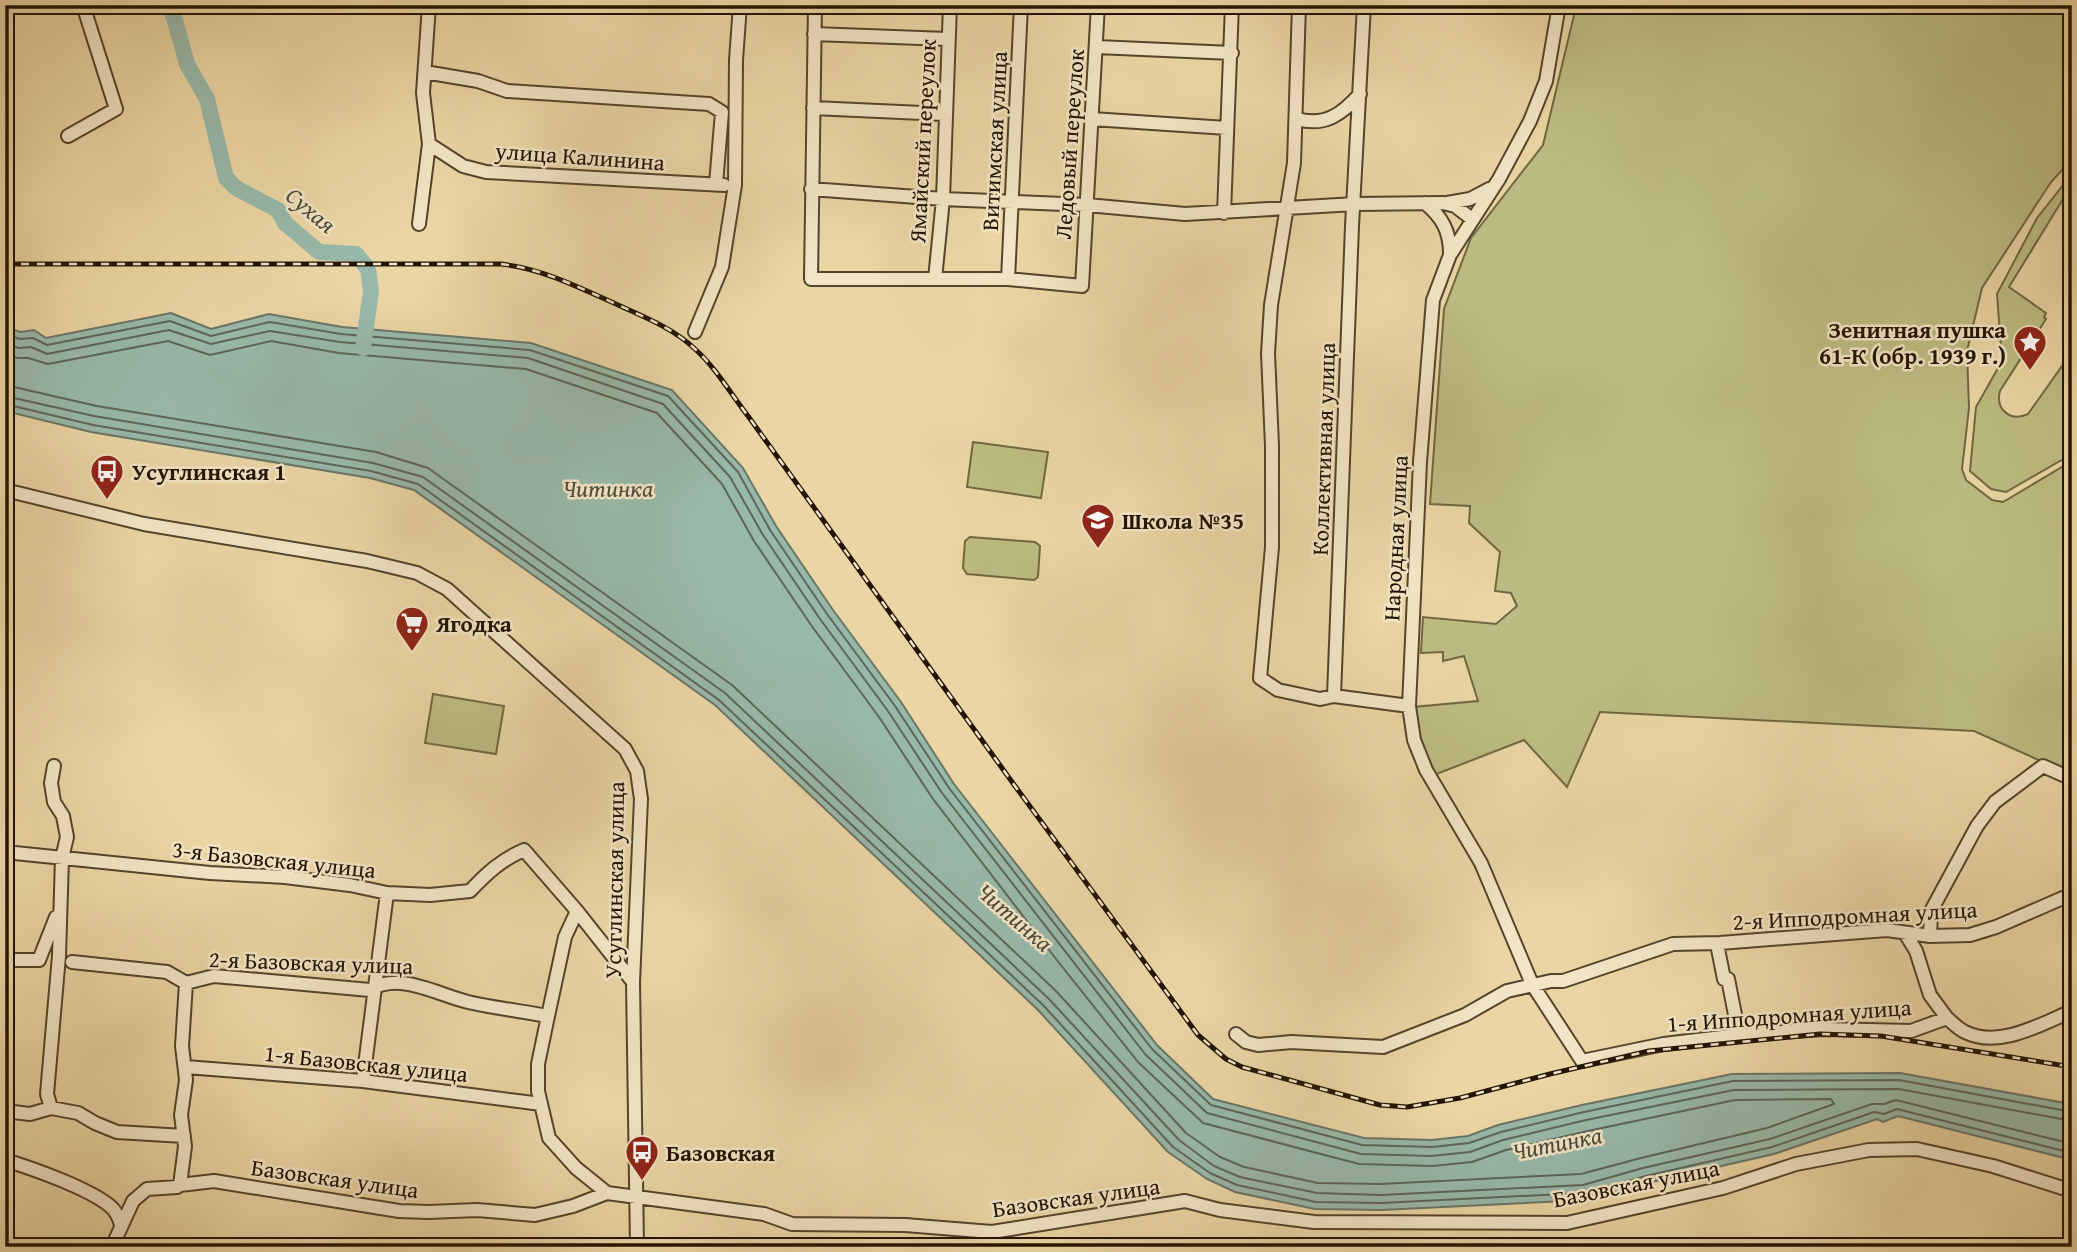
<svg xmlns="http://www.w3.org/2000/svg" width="2077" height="1252" viewBox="0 0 2077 1252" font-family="'Gentium Book Plus',serif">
  <rect width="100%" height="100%" fill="#ebd5a4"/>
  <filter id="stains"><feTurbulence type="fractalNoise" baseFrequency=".00286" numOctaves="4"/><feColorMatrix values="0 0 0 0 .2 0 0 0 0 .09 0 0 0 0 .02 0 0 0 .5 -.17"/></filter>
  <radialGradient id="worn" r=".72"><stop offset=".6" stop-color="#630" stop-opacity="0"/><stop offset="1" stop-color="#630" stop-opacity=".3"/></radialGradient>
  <path fill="#bcbc82" stroke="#706842" stroke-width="2" d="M1613 5H2072V159L2051 182 1982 288 1967 351 1969 408 1962 469 1966 480 1992 500 2003 502 2072 461V775L1974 731 1600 712 1567 787 1524 740 1434 775 1416 737 1413 707 1478 701 1464 656 1443 661V652L1421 653 1423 617 1496 624 1517 606 1511 593 1495 591 1500 552 1469 523 1470 506 1430 504 1444 309 1471 238 1543 145 1575 11 1612 14Z
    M2072 174V204L2063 199 2009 287 2046 313 2044 317 2046 319 2000 391C1995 410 2011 422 2028 414L2072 352V454L2006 492 1991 489 1970 471 1976 407 2002 361 1997 294 2037 218Z
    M973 442 1048 452 1041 498 967 487Z
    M970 537 1035 542 1040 546 1038 577 1034 580 967 574 963 568 965 541Z
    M433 694 504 706 496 754 425 743Z"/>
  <path fill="#98b8a9" stroke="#697667" stroke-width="2" d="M171 313 211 329 269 314 342 327 531 343 672 390 743 468 776 526 833 610 901 702 954 784 1157 1045 1213 1099 1364 1138 1432 1140 1468 1136 1498 1125 1582 1105 1732 1074 1900 1073 2065 1103 2072 1106V1160L1898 1116 1883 1122 1877 1119 1774 1154 1647 1183 1586 1200 1381 1210 1315 1209 1235 1192 1207 1179 1168 1152 1038 1010 715 705 414 490 370 478 91 432 5 411V327L21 332 34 330 46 338Z"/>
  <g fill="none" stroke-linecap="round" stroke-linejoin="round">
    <path stroke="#5e6656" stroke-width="2" d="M5 334 20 339 33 338 47 345 170 321 211 336 270 322 341 334 530 350 668 396 738 472 770 530 827 614 895 706 949 788 1152 1049 1211 1105 1362 1145 1432 1147 1469 1143 1501 1132 1584 1112 1733 1081 1899 1080 2072 1112
      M5 344 19 348 31 347 47 354 169 330 211 344 270 331 340 342 528 358 663 404 730 477 763 535 820 619 888 711 942 793 1145 1054 1207 1113 1361 1154 1431 1156 1470 1152 1503 1140 1586 1120 1734 1090 1899 1089 2072 1121
      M5 355 18 358H28L48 364 168 341 210 355 271 341 339 353 526 369 657 413 722 484 754 541 811 625 879 717 933 799 1060 964 1138 1062 1203 1123 1359 1164 1433 1166 1472 1162 1506 1150 1588 1131 1735 1100 1831 1099 1834 1104 1767 1128 1641 1158 1581 1174 1380 1184 1318 1183 1244 1167 1220 1157 1186 1133 1056 991 732 685 428 468 376 452 97 406 5 385
      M5 396 94 416 373 463 423 477 725 693 1049 999 1179 1140 1214 1166 1240 1177 1317 1193 1381 1195 1583 1185 1643 1168 1770 1139 1872 1104H1884L1896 1100 2072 1144
      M5 404 93 425 371 471 418 484 719 700 1043 1005 1173 1147 1210 1173 1237 1185 1316 1202 1381 1203 1584 1193 1646 1176 1772 1147 1874 1112 1884 1114 1897 1109 2072 1153"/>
    <path stroke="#98b8a9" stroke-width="16" d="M168 5 174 17 187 64 207 99 226 178 236 188 278 210 285 223 319 252 356 254 368 269 371 291 363 348"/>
    <defs>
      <path id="minor" d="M815 5 811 279H1008L1082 286 1098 5
        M1299 5 1294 163 1271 305 1268 353 1272 446V547L1260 678 1278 690 1320 699 1334 696 1409 706
        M1559 5 1546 81 1530 121 1499 179 1450 255 1433 300 1420 462 1409 706 1414 740 1426 770 1481 863 1532 984 1582 1061 1664 1044 1739 1035 1824 1029 1911 1031 1947 1018C1952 1022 1958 1029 1965 1032 1999 1049 2041 1024 2072 1011
        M814 34 947 39
        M1097 47 1232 53
        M425 72 478 81 507 91 709 104 722 112 716 184
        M813 108 944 114
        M1092 119 1227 128
        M1297 119C1325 127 1342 114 1360 94
        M68 136 116 109 83 5
        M429 144 463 166 486 172 724 185
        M811 189 943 199 1087 205 1185 214 1355 204 1443 203 1455 206 1472 219
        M1425 203C1442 217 1450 231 1450 254
        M1447 203 1470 199 1489 189
        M1224 213 1232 5
        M419 224 429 144 423 93 429 5
        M935 279 943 199 950 5
        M1008 279 1021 5
        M695 332 722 267 735 185 736 60 740 5
        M5 490 144 524 367 561 417 573 447 589 625 749 637 771 641 799 633 982 637 1247
        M1334 696 1352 226 1364 5
        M5 852 210 873 285 877 350 885 387 893 430 895 470 891C487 873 501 860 524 850L577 911 633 982
        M577 911 565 937 548 1016 538 1064V1091L549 1138 576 1168 607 1193
        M1905 933 1916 951 1930 995 1947 1018
        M1930 936 1931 911 1977 826 1995 802 2043 766 2072 779
        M1717 944 1724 979H1728L1739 1035
        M5 960H39L56 917
        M72 962 167 972 186 983 214 976 370 990C399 971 438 995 468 1002 494 1008 521 1011 548 1016
        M1236 1034 1246 1042 1258 1045 1291 1042 1383 1047 1465 1015 1507 991 1551 981H1563L1673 944 1720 943 1887 930 1930 936 1970 935 1996 927 2072 894
        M186 1067 363 1081 541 1104
        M363 1081 387 893
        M51 1108 47 1094 59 956 62 858 67 837 63 816 54 802 51 783 54 766
        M5 1111 30 1114 51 1108 78 1113 95 1123 117 1132 184 1136
        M5 1160C34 1169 88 1188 110 1206 116 1211 119 1217 121 1225
        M180 1185 185 1146 181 1115 186 1080 182 1046 186 983
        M112 1247 133 1201 147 1189 177 1187 180 1185 214 1181 399 1211 429 1212 477 1210 535 1215 573 1206 607 1193 764 1214 792 1224 905 1225 992 1232 1185 1201 1220 1210 1314 1222 1567 1223 1723 1188 1796 1164 1869 1150 1917 1149 1993 1166 2072 1191"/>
    </defs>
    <use href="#minor" stroke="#55442b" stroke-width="16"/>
    <use href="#minor" stroke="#f2e4c4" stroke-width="12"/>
    <defs>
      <path id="rail" d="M5 264H501C543 269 578 287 616 304 644 317 673 328 695 349 716 368 731 394 748 416L1015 786 1198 1035 1226 1059 1242 1067 1380 1105 1407 1107 1460 1098 1550 1074 1649 1051 1820 1034 1881 1036 2072 1067"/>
    </defs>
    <use href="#rail" stroke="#231403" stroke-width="5"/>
    <use href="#rail" stroke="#f2e4c4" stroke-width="2.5" stroke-dasharray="8" stroke-linecap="butt"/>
  </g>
  <defs>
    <symbol id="sight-pin" viewBox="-11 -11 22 30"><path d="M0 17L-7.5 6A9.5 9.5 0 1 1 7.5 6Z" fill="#8f2418" stroke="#f2e4c4"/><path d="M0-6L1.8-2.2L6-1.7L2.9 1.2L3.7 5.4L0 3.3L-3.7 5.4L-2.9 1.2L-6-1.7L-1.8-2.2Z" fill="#fff"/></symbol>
    <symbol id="bus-pin" viewBox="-11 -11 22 30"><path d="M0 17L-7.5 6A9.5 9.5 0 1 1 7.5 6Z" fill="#8f2418" stroke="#f2e4c4"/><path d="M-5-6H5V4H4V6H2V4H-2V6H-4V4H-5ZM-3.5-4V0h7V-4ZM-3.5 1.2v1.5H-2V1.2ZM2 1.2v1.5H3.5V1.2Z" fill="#fff"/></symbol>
    <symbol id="school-pin" viewBox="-11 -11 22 30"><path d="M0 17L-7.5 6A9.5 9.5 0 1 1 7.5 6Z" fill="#8f2418" stroke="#f2e4c4"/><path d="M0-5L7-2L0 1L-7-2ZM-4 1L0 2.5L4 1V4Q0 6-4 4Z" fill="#fff"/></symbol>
    <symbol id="supermarket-pin" viewBox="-11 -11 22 30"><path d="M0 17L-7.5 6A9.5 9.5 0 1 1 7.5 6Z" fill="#8f2418" stroke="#f2e4c4"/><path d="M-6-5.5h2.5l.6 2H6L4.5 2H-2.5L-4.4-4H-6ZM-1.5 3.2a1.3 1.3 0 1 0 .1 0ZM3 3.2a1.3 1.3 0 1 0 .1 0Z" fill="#fff"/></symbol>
  </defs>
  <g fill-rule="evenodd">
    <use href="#sight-pin" x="2011" y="323" width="38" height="52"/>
    <use href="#bus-pin" x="88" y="452" width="38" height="52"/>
    <use href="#school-pin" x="1079" y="501" width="38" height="52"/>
    <use href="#supermarket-pin" x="393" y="604" width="38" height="52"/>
    <use href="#bus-pin" x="623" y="1133" width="38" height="52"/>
  </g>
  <g text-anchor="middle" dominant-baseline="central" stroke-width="5" stroke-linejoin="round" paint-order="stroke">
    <g font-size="23" fill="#231403" stroke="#f2e4c4">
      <text transform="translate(922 141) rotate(-87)">Ямайский переулок</text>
      <text transform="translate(994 141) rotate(-87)">Витимская улица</text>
      <text transform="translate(1069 144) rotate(-86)">Ледовый переулок</text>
      <text transform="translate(580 156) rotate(4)">улица Калинина</text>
      <text transform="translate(1323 449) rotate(-88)">Коллективная улица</text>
      <text transform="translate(1395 538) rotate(-87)">Народная улица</text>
      <text transform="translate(274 859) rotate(6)">3-я Базовская улица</text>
      <text transform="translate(614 880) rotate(-89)">Усуглинская улица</text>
      <text transform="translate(1855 915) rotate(-3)">2-я Ипподромная улица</text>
      <text transform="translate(311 962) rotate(2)">2-я Базовская улица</text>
      <text transform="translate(1789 1015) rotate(-4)">1-я Ипподромная улица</text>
      <text transform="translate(366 1063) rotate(6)">1-я Базовская улица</text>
      <text transform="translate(335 1178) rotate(8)">Базовская улица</text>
      <text transform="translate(1636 1183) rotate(-11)">Базовская улица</text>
      <text transform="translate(1076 1197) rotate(-8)">Базовская улица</text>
    </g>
    <g font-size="23" font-weight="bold" fill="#231403" stroke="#f2e4c4" text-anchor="start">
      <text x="2006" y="329" text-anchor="end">Зенитная пушка<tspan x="2006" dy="26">61-К (обр. 1939 г.)</tspan></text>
      <text x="132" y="471">Усуглинская 1</text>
      <text x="1122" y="520">Школа №35</text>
      <text x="436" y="623">Ягодка</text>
      <text x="666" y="1152">Базовская</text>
    </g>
    <g font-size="24" font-style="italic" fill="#4c4d3d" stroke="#f2e4c4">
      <text transform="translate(311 210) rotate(40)">Сухая</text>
      <text x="608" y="488">Читинка</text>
      <text transform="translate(1015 917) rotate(41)">Читинка</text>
      <text transform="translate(1557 1143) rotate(-11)">Читинка</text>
    </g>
  </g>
  <rect width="2077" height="1252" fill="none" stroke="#ebd5a4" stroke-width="28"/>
  <rect x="7" y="7" width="2063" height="1238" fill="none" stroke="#231403" stroke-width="3.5"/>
  <rect x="14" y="14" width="2049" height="1224" fill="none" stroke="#231403" stroke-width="2"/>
  <rect width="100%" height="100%" filter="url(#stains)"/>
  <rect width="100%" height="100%" fill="url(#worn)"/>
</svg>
